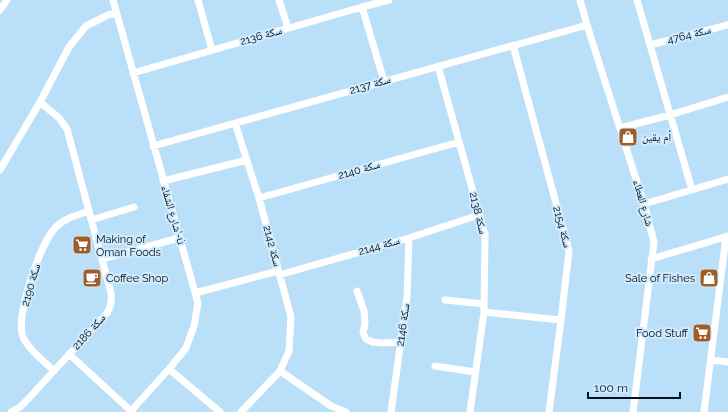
<svg xmlns="http://www.w3.org/2000/svg" width="728" height="412" viewBox="0 0 728 412" font-family="Raleway,'Noto Naskh Arabic',sans-serif">
  <rect width="100%" height="100%" fill="#bae0f9"/>
  <g fill="none" stroke-linecap="round" stroke-linejoin="round">
    <path stroke="#fff" stroke-width="7" d="M113 0 198 303 194 326 186 348 169 369 130 412
      M198 0 212 50
      M279 0 288 28
      M580 0 587 25 644 204 654 242 633 412
      M637 0 692 190
      M362 7 384 81
      M0 10 7 0
      M513 45 569 251 561 320 549 412
      M650 45 728 25
      M438 66 485 235 484 312 470 412
      M133 73 362 7 389 0
      M235 123 259 198 291 317 289 351 280 371 241 412
      M620 128 670 115 728 97
      M153 146 587 25
      M0 170 40 102 69 47 86 26 108 15 116 13
      M163 181 247 160
      M259 198 459 142
      M644 204 728 179
      M91 220 134 207
      M102 259 179 238
      M651 259 728 236
      M279 275 409 238 479 215
      M357 291 364 311 365 323 363 333 366 339 373 342 382 343 401 342
      M195 293 278 271
      M445 300 484 304
      M484 312 561 320
      M69 354 131 411
      M711 360 728 362
      M435 366 475 372
      M169 369 220 412
      M54 371C44 361 26 348 22 334 17 312 40 243 56 227 65 218 77 215 89 211
      M280 371 331 406 346 412
      M11 412 20 407 29 398 107 313C111 307 112 301 111 293L67 129 59 118 40 102
      M391 412 407 297 409 238
      M704 412 726 237"/>
  </g>
  <defs>
    <symbol id="shop-square" viewBox="-11 -11 22 22"><rect x="-9" y="-9" width="18" height="18" rx="4" fill="#9e5d27" stroke="#d2ebfc"/><path d="M-5-2.5h2.3a2.7 3.5 0 0 1 5.4 0H5L5.5 6h-11ZM-1.5-2.5h3a1.5 2.3 0 0 0-3 0Z" fill="#fff"/></symbol>
    <symbol id="supermarket-square" viewBox="-11 -11 22 22"><rect x="-9" y="-9" width="18" height="18" rx="4" fill="#9e5d27" stroke="#d2ebfc"/><path d="M-6-5.5h2.5l.6 2H6L4.5 2H-2.5L-4.4-4H-6ZM-1.5 3.2a1.3 1.3 0 1 0 .1 0ZM3 3.2a1.3 1.3 0 1 0 .1 0Z" fill="#fff"/></symbol>
    <symbol id="cafe-square" viewBox="-11 -11 22 22"><rect x="-9" y="-9" width="18" height="18" rx="4" fill="#9e5d27" stroke="#d2ebfc"/><path d="M-5.5-4.5H6V0H3Q3 3.5 0 3.5H-2.5Q-5.5 3.5-5.5 0ZM3-3.2v2h1.7v-2ZM-6 4.5H4V6H-6Z" fill="#fff"/></symbol>
  </defs>
  <g fill-rule="evenodd">
    <use href="#shop-square" x="617" y="126" width="22" height="22"/>
    <use href="#supermarket-square" x="71" y="234" width="22" height="22"/>
    <use href="#cafe-square" x="81" y="267" width="22" height="22"/>
    <use href="#shop-square" x="698" y="267" width="22" height="22"/>
    <use href="#supermarket-square" x="691" y="322" width="22" height="22"/>
  </g>
  <g text-anchor="middle" dominant-baseline="central" stroke-width="4" stroke-linejoin="round" paint-order="stroke">
    <g font-size="11" fill="#00111f" stroke="#d2ebfc">
      <text transform="translate(689 35) rotate(-14)">سكة 4764</text>
      <text transform="translate(261 36) rotate(-16)">سكة 2136</text>
      <text transform="translate(370 85) rotate(-16)">سكة 2137</text>
      <text transform="translate(359 170) rotate(-16)">سكة 2140</text>
      <text transform="translate(643 203) rotate(74)">شارع العطاء</text>
      <text transform="translate(478 213) rotate(76)">سكة 2138</text>
      <text transform="translate(173 215) rotate(74)">شارع الشفاء'-ú</text>
      <text transform="translate(562 227) rotate(75)">سكة 2154</text>
      <text transform="translate(272 246) rotate(75)">سكة 2142</text>
      <text transform="translate(379 246) rotate(-16)">سكة 2144</text>
      <text transform="translate(31 285) rotate(-74)">سكة 2190</text>
      <text transform="translate(403 325) rotate(-82)">سكة 2146</text>
      <text transform="translate(89 332) rotate(-48)">سكة 2186</text>
    </g>
    <g font-size="11" fill="#00111f" stroke="#d2ebfc" text-anchor="start">
      <text x="642" y="137">أم يقين</text>
      <text x="96" y="239">Making of<tspan x="96" dy="13">Oman Foods</tspan></text>
      <text x="106" y="278">Coffee Shop</text>
      <text x="695" y="278" text-anchor="end">Sale of Fishes</text>
      <text x="688" y="333" text-anchor="end">Food Stuff</text>
    </g>
  </g>
  <path d="M588 392v6h92v-6" fill="none" stroke="#00111f" stroke-width="2"/>
  <text x="594" y="392" font-size="12" fill="#00111f" stroke="#d2ebfc" stroke-width="3" paint-order="stroke">100 m</text>
</svg>
